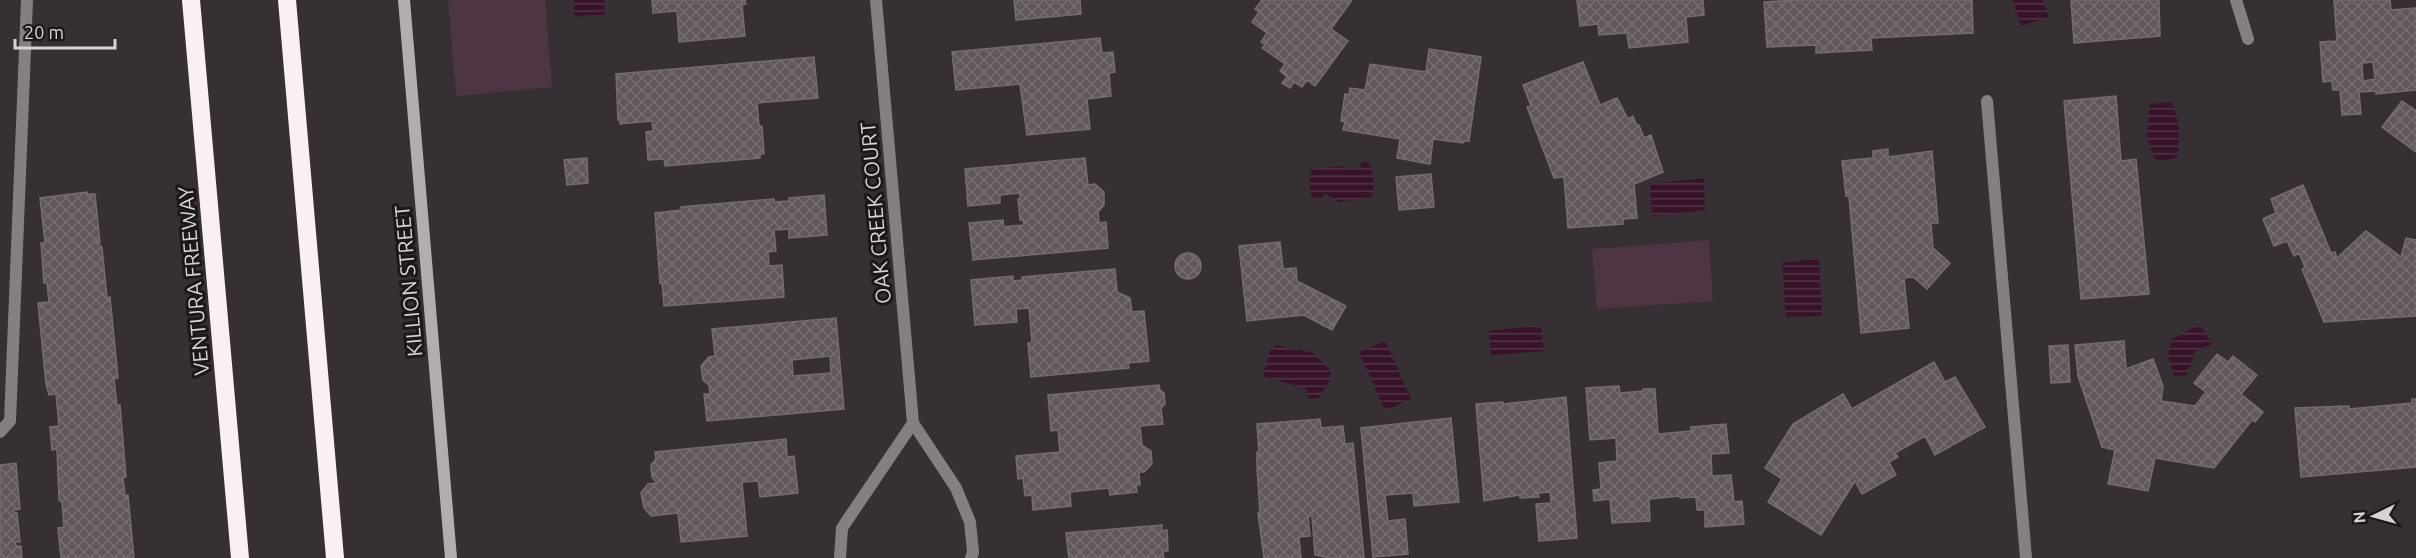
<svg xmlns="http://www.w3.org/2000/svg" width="2416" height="558" viewBox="0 0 2416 558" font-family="Ubuntu,sans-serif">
  <defs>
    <pattern id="water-rules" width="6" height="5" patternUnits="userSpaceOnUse" patternTransform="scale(1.5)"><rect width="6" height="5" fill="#37132a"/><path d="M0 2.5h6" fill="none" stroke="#533448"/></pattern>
    <pattern id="building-cross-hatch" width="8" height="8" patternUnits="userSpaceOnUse" patternTransform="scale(1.5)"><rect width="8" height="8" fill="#60575c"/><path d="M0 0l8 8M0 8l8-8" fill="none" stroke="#766e72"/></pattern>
  </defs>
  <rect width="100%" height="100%" fill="#362f33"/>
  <path fill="#4d3543" d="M448 0H545L552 87 456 96Z
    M1709 240 1713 301 1597 309 1592 249Z"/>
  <path fill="url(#water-rules)" d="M574 0H604L605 14C595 17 587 12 578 17L574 15Z
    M2013 0H2043L2049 17 2021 26Z
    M2172 102 2179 125 2178 157 2164 161 2155 159C2144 134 2147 131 2150 104Z
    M1362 162H1368C1374 173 1375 185 1372 197L1338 202 1324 193 1323 199 1316 200 1311 195 1309 177 1312 169 1341 166 1351 170 1358 169Z
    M1704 178 1705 210 1652 216 1650 184Z
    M1819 258 1822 316 1786 317 1782 263Z
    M2200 324 2212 344 2194 352 2191 366 2186 370 2187 375 2174 376 2168 356 2171 340Z
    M1541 325 1544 351 1491 355 1489 331Z
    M1385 341 1411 399 1385 411 1359 352Z
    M1276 345 1313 353 1331 371 1329 382 1319 398 1309 399 1306 389 1263 376 1270 351Z"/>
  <path fill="url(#building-cross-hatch)" stroke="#746c70" stroke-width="1.5" fill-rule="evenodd" d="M652 0H745L746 4 742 5 745 36 679 42 677 11 653 13Z
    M1014 0H1080L1081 14 1016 20Z
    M1262 0H1352L1331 29 1348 41 1315 86 1307 80 1302 87 1294 82 1290 88 1282 83 1287 77 1280 71 1285 64 1262 48 1265 45 1261 42 1267 33 1252 22 1259 12 1255 9Z
    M1577 0H1703L1704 15 1686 17 1688 42 1629 48 1627 33 1599 35 1598 24 1580 26Z
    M1972 0 1973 33 1871 38 1872 50 1816 53V45L1767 47 1764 2 1797 0Z
    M2071 0H2159L2160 36 2074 43Z
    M2334 0H2390L2391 10 2416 8V90L2376 94V91L2359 92 2361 114 2342 115 2340 90H2333L2332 81 2323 82 2320 42 2337 41ZM2373 62 2375 79 2363 81 2362 63Z
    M1100 38 1102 53 1113 52 1115 72 1109 73 1111 96 1087 99 1090 129 1027 135 1020 84 956 90 952 52Z
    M1429 49 1481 57 1469 141H1464L1463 143 1433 139 1430 164 1397 158 1400 139 1343 130 1345 122 1341 121 1345 94 1349 95 1350 88 1365 90 1370 64 1426 72Z
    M814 57 818 98 757 103 759 126H762L764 154H760V158L665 166 664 159 648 160 646 132 653 131 652 121 620 124V119L618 120 616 74Z
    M1583 62 1600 105 1617 98 1628 119 1633 116 1637 126 1639 125 1644 138 1651 135 1663 172 1634 184 1637 218 1623 219V224L1568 228 1564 177 1554 178 1527 107 1531 106 1523 85Z
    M2116 96 2121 161 2136 159 2149 294 2081 299 2064 101Z
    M2402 101 2416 111V152L2382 127Z
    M1888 149V157L1932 151 1938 223H1931L1933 248 1950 263 1927 289 1913 277 1904 278 1909 328 1861 333 1849 196H1846L1842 161 1873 158V151Z
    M587 158 588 183 567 185 564 160Z
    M1085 158 1088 185 1095 184 1104 192V205L1098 212 1099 223 1106 222 1108 248 973 260 969 223 1003 220 1004 227 1024 225 1023 220H1020L1018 199H1020V193L1000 195V203L968 206 965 169Z
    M1431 174 1434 207 1399 210 1396 177Z
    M2303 185 2331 253 2335 252 2337 258 2366 231 2401 257 2406 238 2416 240V316L2324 322 2302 269 2305 267 2299 253 2294 256 2287 241 2274 246 2263 219 2276 213 2271 199Z
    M87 192V194H95L100 243H96L102 247 107 298 110 297 118 378 114 379 117 405H120L126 477H123L125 496 128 495 134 558H61L58 528 64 527 62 502 59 500 57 449 52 450 50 427 59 426 56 394 49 395 46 384 38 303 49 302 47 283H44L41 243H45L40 198Z
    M824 195 827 235 789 238V229L774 230 776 251 768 252 769 266 782 265 784 297 664 306 662 282 660 283 655 213 682 210 681 207 774 199V202L789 201V198Z
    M1280 242 1283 269 1296 268 1297 281 1346 306 1332 330 1304 315 1247 321 1239 246Z
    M1175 266a13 13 0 1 1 26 0a13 13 0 1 1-26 0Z
    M1115 269 1117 292 1130 298 1132 312 1144 311 1149 361 1128 363 1129 368 1031 377 1028 343 1032 342 1029 308 1016 309 1017 322 975 325 971 280 1013 276V281L1022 280V277Z
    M836 318 844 409 707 421 704 394H710L709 385 703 380 701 366 709 357 715 356 712 329ZM830 356 831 373 793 376 792 360Z
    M2124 341 2126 369 2153 359 2163 386 2161 401 2195 406 2206 392 2194 383 2217 354 2228 362 2233 356 2257 375 2241 394 2263 412 2255 422 2252 420 2214 468 2155 458 2148 491 2108 484 2115 450 2102 447 2078 376 2075 345Z
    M2068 345 2070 382 2051 383 2049 346Z
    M1934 362 1945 382 1955 377 1985 427 1935 455 1925 436 1895 453 1898 457 1889 462 1896 475 1862 494 1855 481 1821 535 1768 502 1782 479 1765 468 1793 424 1843 394 1852 409Z
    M1159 385 1160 390 1164 393 1165 404 1161 408 1163 424 1140 426 1142 445 1151 451 1152 464 1144 472H1139L1140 485H1136L1137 492 1110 495 1109 488 1070 492 1071 506 1033 510 1032 495 1025 496 1023 478 1018 479 1016 456 1060 452 1058 430 1051 431 1048 395Z
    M1619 386 1620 393 1643 391V389H1655L1658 434 1691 431V427L1726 424 1729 453 1711 454 1712 476 1731 475 1734 502 1742 501 1744 524 1705 527V510H1697L1696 497 1680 498V496L1649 499 1650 521 1612 523 1610 499 1594 501 1593 490 1601 489 1599 463 1617 461 1616 438 1590 440 1586 388Z
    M1566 397 1577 538 1539 541 1536 504 1551 503 1550 492 1538 493 1539 497 1520 498V495L1484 501 1476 404 1503 402V404Z
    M2412 399H2416V467L2301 477 2295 408 2349 406V409L2412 403Z
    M1451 418 1459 502 1414 506 1413 493 1385 495 1388 521 1405 519 1408 554 1373 557 1361 428Z
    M1320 419 1321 428 1343 426 1345 444 1353 443 1364 558H1329L1315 555 1312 516H1308L1310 536 1299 537 1301 558H1264L1258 513H1260L1257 467V452H1259L1257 424Z
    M786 439 787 457 794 456 798 493 760 497 758 481 742 482 747 536 681 542 678 513 651 516 644 508 641 493 648 484 657 483 652 477 651 465 656 459 655 452Z
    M16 463 20 509 14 510V513H17L20 542H15L16 546H21L22 558H0V465Z
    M1162 525V531L1167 530 1168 551H1163L1164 558H1069L1066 533Z"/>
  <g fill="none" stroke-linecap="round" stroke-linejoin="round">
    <path stroke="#848082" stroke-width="12" d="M1987 101 2026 558
      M0 432 10 421 27 0"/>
    <path stroke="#848082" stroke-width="12" d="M876 0 913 423 956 488 970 522 973 552 971 558
      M2236 0 2248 39
      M840 558 842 528 913 423"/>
    <path stroke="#b3adb0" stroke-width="12" d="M404 0 451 558"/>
    <path stroke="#f9eff4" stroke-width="18" d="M191 0 240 558
      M287 0 335 558"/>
  </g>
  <g text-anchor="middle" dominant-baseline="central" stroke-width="6" stroke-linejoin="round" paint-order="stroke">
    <g font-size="21" fill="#d7d2d5" stroke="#1b181a">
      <text transform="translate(875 213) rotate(-95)">OAK CREEK COURT</text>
      <text transform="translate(193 281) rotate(-95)">VENTURA FREEWAY</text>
      <text transform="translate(408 281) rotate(-95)">KILLION STREET</text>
    </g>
  </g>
  <g transform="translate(2374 516) rotate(265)" stroke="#1b181a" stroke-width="4.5" paint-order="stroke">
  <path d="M0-4.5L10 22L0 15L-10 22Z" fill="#d7d2d5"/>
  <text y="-9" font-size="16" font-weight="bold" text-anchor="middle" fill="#d7d2d5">N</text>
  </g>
  <path d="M15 39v9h100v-9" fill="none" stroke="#d7d2d5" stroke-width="3"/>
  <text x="24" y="39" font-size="18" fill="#d7d2d5" stroke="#1b181a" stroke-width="4.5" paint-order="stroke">20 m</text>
</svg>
